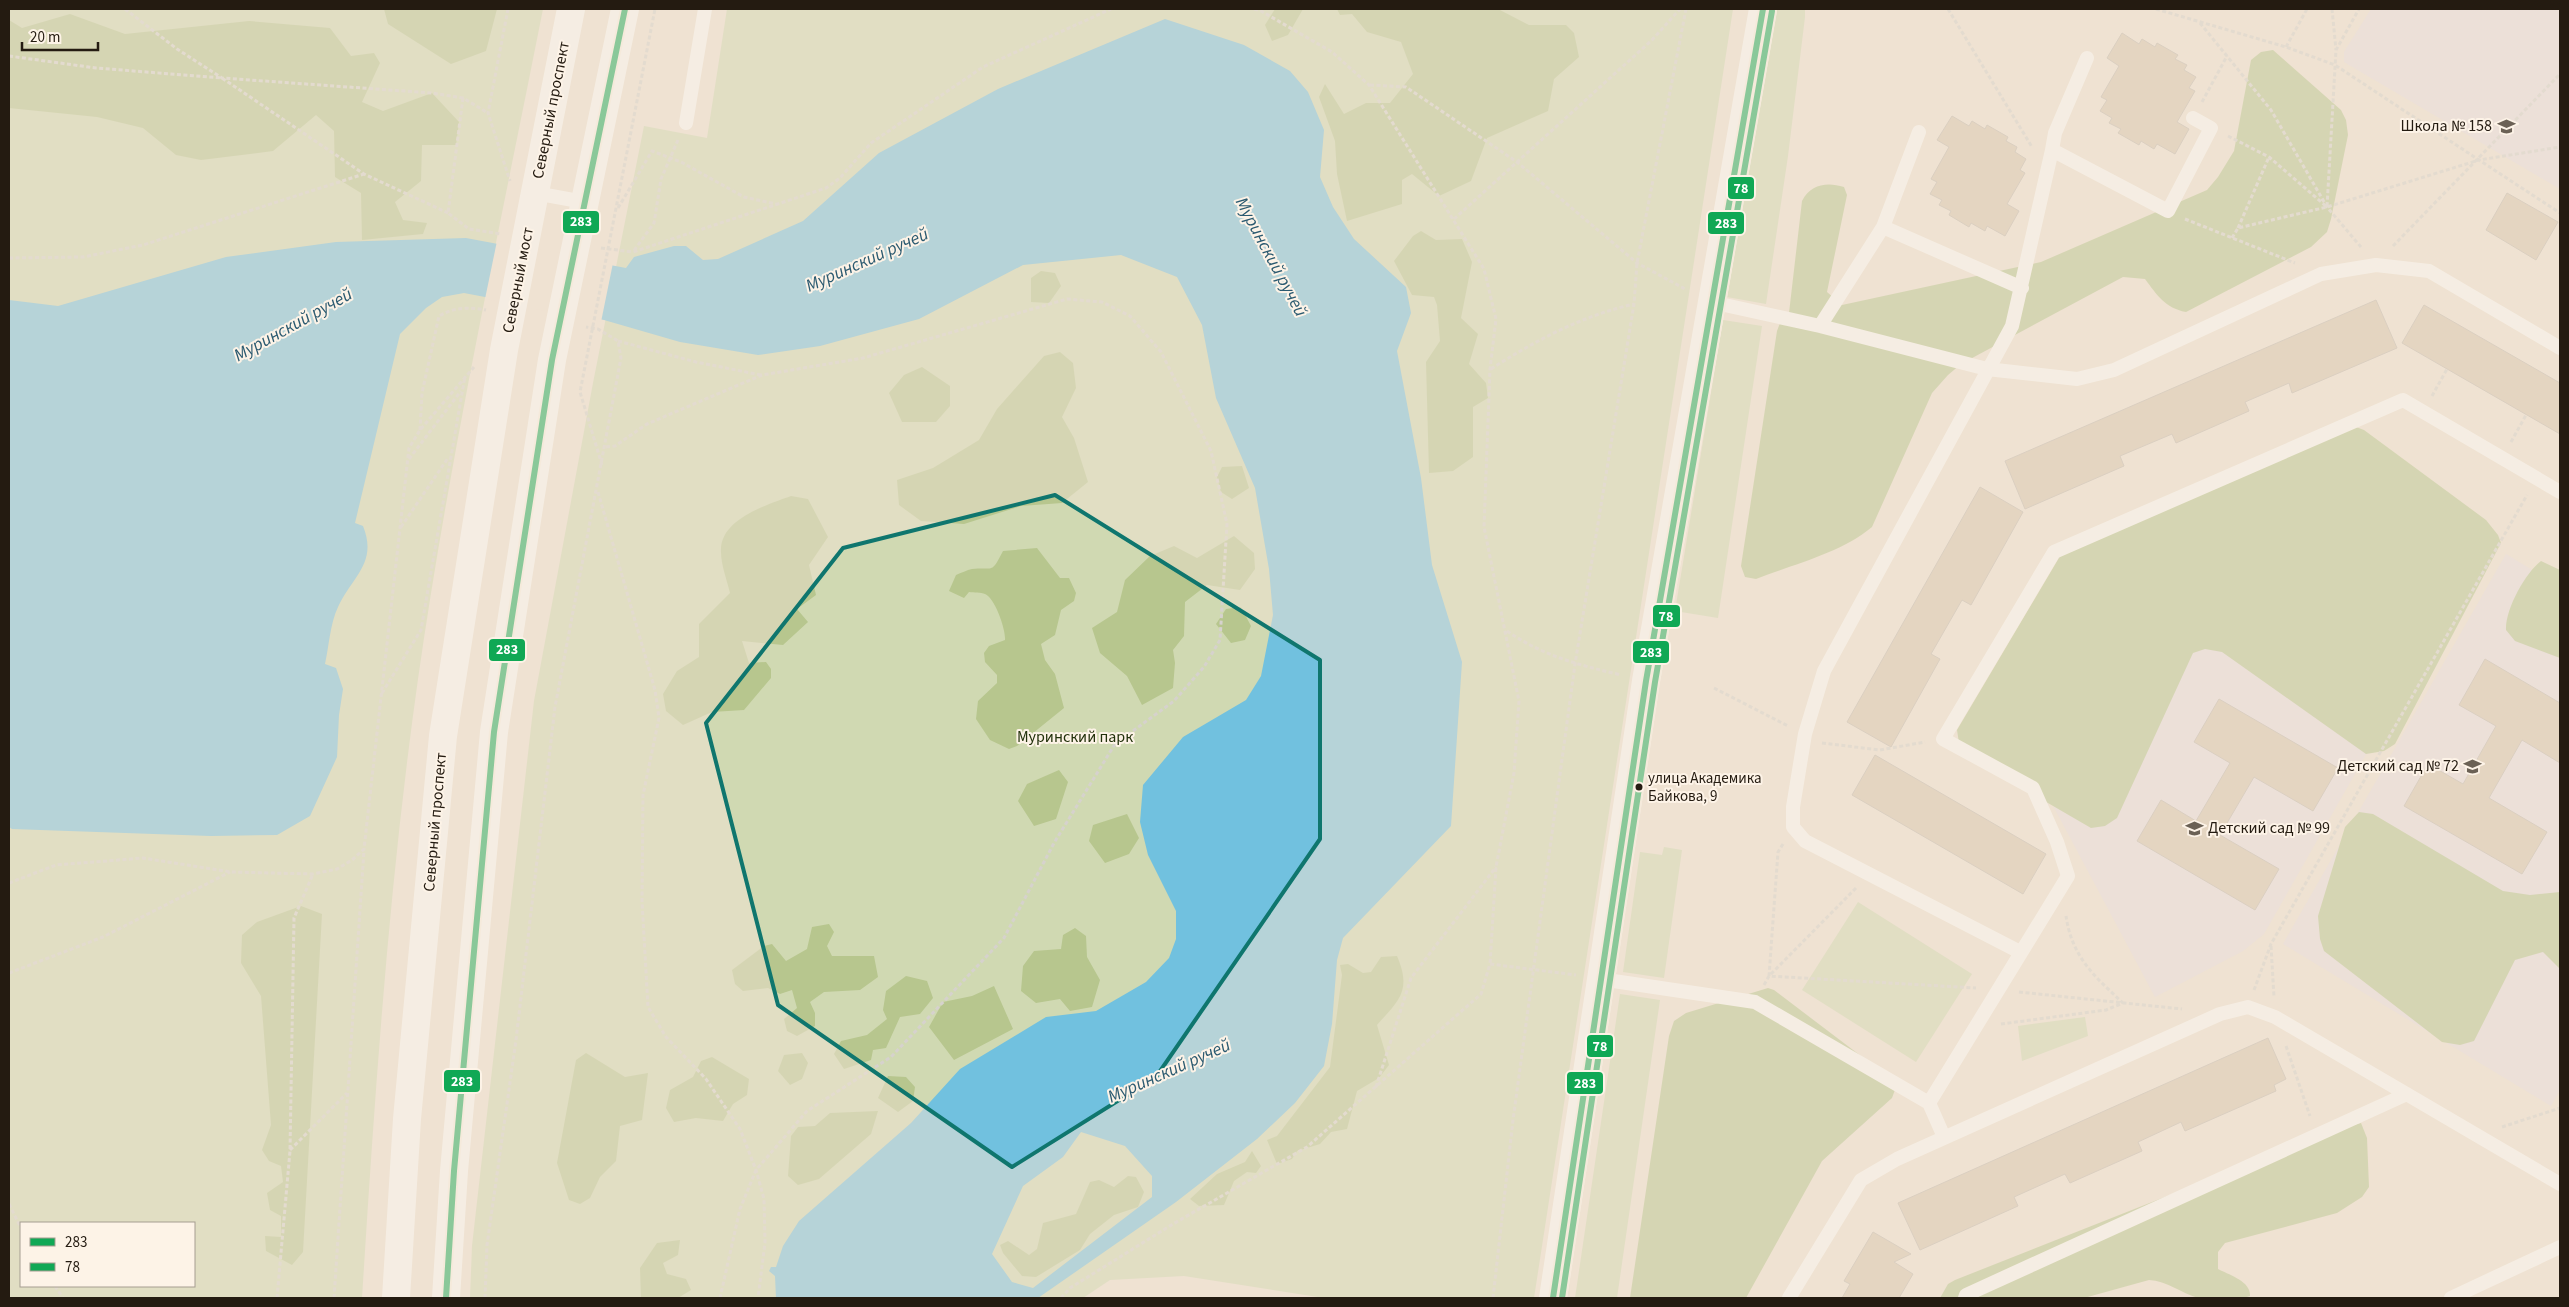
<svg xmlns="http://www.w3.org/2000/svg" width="2569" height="1307" viewBox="0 0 2569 1307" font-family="'Source Sans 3',sans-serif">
  <rect width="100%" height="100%" fill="#efe2d2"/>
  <path fill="#e8dde1" d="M2371 9H2560V189L2344 62V52Z
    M2486 543 2264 934 2243 951 2155 997 2009 723 2088 567Z
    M2506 554 2560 587V1090L2551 1106 2283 944Z"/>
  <path fill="#d0d9b2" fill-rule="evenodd" d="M9 9H543C499 232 450 454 418 679 389 884 375 1091 362 1298H9ZM21 1223H194V1286H21Z
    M727 9H1733L1534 1298H1324L1184 1276 1110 1280 1083 1298H470L472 1246 534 701 593 383 644 126 707 138Z
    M1776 9H1805V17L1788 156 1766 304 1727 297Z
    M1723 320 1762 326 1718 618 1675 611Z
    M1664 847 1682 850 1664 978 1623 972 1640 852 1662 855Z
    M1858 902 1972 974 1916 1062 1802 990Z
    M1620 994 1660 1000 1617 1298H1575Z
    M2085 1017 2088 1036 2022 1061 2018 1026Z"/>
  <path fill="#b7c68e" d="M384 9H497L486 51 451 64 388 24Z
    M1275 9H1303L1288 35 1272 41 1265 25Z
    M1337 9H1498L1529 25H1566L1574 33 1579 57 1554 79 1548 111 1487 138 1471 181 1439 196 1412 174 1402 180V204L1347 221 1337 174 1335 141 1319 97 1325 84 1344 114 1366 103H1390L1413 74 1401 42 1367 32 1352 14 1340 15Z
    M70 14 125 34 249 21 330 28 351 56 374 53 380 63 362 102 383 111 432 93 459 122 456 145H422L421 181 395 202 403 220 427 223 423 234 362 240 361 193 335 177 334 131 316 115 273 151 201 160 176 155 143 128 97 117 9 108V20L22 28Z
    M2273 50 2341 110 2346 120 2348 135 2331 219 2327 232 2311 247 2186 312C2165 308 2157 295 2145 279L2123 277 1961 364 1948 375 1932 393 1872 527C1841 553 1794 564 1756 579L1745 577 1741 566 1777 331 1780 323 1789 313 1802 201C1811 184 1827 182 1844 187L1847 195 1827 292 1842 305 2041 262 2207 190 2218 177 2234 151 2251 60 2261 52Z
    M1421 231 1436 240 1462 239 1472 262 1461 318 1478 334 1469 364 1486 383 1488 398 1473 407V457L1453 471 1429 473 1426 362 1440 341 1437 305 1434 297 1412 295 1394 261 1413 236Z
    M1041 271 1055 273 1061 286 1049 303 1031 302V278Z
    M1060 352 1073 363 1076 388 1062 417 1074 438 1088 482 1062 503 1021 506 964 524 921 521 899 505 897 480 933 468 979 440 997 409 1044 356Z
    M922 367 950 386V406L936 422H902L889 393 904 375Z
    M2356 427 2364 430 2486 520 2498 535 2501 543 2395 744 2384 751 2366 754 2222 652 2205 649 2193 653 2117 818 2105 826 2091 828 1970 758 1959 743 1957 730 2066 546Z
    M1242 466 1249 488 1232 499 1221 492 1217 477 1222 467Z
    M791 496 808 499 828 537 809 565 816 595 797 609 808 622 783 645 742 641 749 663 766 662 771 669V678L744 710 712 712 683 725 666 711 663 694 677 671 699 657V624L730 593C727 580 721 565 721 552 719 519 767 505 791 496Z
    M1234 536 1254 553 1255 569 1240 590 1207 585 1185 602 1184 636 1173 650 1175 663 1173 688 1142 705 1127 676 1100 653 1092 628 1117 612 1125 580 1150 556 1174 546 1197 558Z
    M1037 548 1060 578H1069L1076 593 1074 601 1061 610 1055 635 1041 644 1045 660 1055 674 1064 708 1017 746 1009 749 990 740 976 719 978 701 997 683V675L985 662 984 653 989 646 1005 640C1006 630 995 598 985 594 981 592 974 593 969 592L964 598 949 591 956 575C961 573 967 570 972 569 995 567 991 574 1003 551Z
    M2541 561 2560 570V658L2515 641 2506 630C2505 610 2525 573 2541 561Z
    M1241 607 1251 626 1245 640 1231 643 1216 624 1226 609Z
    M1059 770 1068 782 1056 819 1034 826 1018 801 1027 784Z
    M2359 812 2373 814 2503 891 2530 895 2560 892V969L2543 952 2515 960 2474 1041 2460 1045 2442 1042 2324 951 2320 939 2318 916 2345 827Z
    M1127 814 1139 838 1129 854 1105 863 1089 841 1093 825Z
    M301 906 322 914 303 1252 292 1265 266 1251 265 1236 281 1237V1216L270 1210 267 1193 283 1182 281 1166 269 1161 262 1150 271 1125 261 996 241 963 242 935 257 922Z
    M829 924 834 932 827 946 832 956H874L878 977 860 990 824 992 810 1002 815 1013V1026L797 1036 787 1031 784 1019 797 1008 792 990 780 994 768 988 743 991 735 984 732 970 764 946 772 944 786 961 807 949 812 927Z
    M1075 928 1086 936 1087 957 1100 980 1092 1007 1070 1011 1060 999 1036 1003 1021 991 1023 966 1034 951 1061 949 1063 935Z
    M1397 956C1412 991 1399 1000 1377 1025L1389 1065 1379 1078 1357 1091 1347 1129 1331 1132 1320 1144 1297 1151 1292 1159 1277 1164 1267 1140 1277 1136 1330 1067 1342 975 1340 965 1348 964 1363 973 1371 972 1381 957Z
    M906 976 927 981 933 998 920 1014 900 1017 886 1048 873 1050 871 1060 844 1069 834 1054 841 1041 867 1035 887 1019 883 1010 886 991Z
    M994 986 1013 1029 954 1060 929 1027 943 1002 972 996Z
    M1768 988 1774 990 1886 1075 1896 1087 1892 1098 1822 1161 1746 1298H1630L1669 1036 1674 1021 1686 1013Z
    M586 1053 625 1077 648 1073 642 1120 620 1126 616 1161 600 1177 590 1198 580 1204 569 1200 557 1163 576 1060Z
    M802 1053 808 1063 802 1079 790 1085 778 1071 784 1055Z
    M712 1057 749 1079 747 1095 733 1104 723 1121 696 1118 674 1122 666 1108 670 1090 693 1077 701 1061Z
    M888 1076 906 1077 915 1087 913 1101 898 1112 878 1098Z
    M878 1111 871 1134 819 1179 798 1185 788 1176 791 1136 798 1127 815 1126 830 1113Z
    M2361 1123 2367 1138 2369 1187 2362 1197 2337 1213 2225 1243 2218 1252V1269C2229 1275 2251 1281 2250 1296 2237 1300 2212 1302 2198 1298 2181 1293 2167 1281 2149 1280L2084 1298H1940L1948 1284 1955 1280 2334 1130Z
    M1252 1151 1261 1166 1256 1173 1247 1172 1234 1181 1224 1205 1199 1206 1190 1199 1217 1174 1245 1162Z
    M1128 1176 1136 1177 1144 1192 1138 1207 1114 1215 1090 1234 1080 1250 1036 1277 1022 1276 1003 1253 1000 1245 1008 1241 1029 1255 1037 1249 1043 1223 1076 1214 1090 1182 1099 1180 1114 1187Z
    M680 1240 678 1255 663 1263 667 1274 686 1279 691 1290 678 1298H641L640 1268 657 1243Z"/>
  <path fill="#71c1df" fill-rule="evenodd" d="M1165 19 1244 45 1290 71 1308 92 1324 130 1320 177 1333 207 1354 239 1406 287 1411 313 1397 351 1421 478 1432 565 1462 662 1451 826 1343 938 1337 960 1332 1024 1324 1066 1295 1103 1257 1139 1176 1202 1038 1298H776L775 1276 769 1271 771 1267H776L783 1246 799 1221 911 1123 960 1069 1046 1017 1096 1011 1146 982 1169 958 1176 939V911L1148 855 1140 822 1143 785 1183 737 1246 700 1261 676 1273 615 1269 569 1255 488 1216 398 1202 325 1177 277 1121 255 1023 265 919 319 820 346 758 355 680 342 604 320 464 293 442 297 426 308 400 334 355 523 363 526C378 563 352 577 338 607 330 624 329 646 325 664L336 668 343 689 339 715 337 757 310 816 277 835 211 836 12 829 9 827V300L58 306 226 257 336 242 466 238 626 268 634 257 674 246H686L703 260 718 259 803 221 879 153 998 89ZM1081 1132 1125 1146 1152 1176V1197L1033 1288 1012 1282 992 1254 1023 1186 1063 1157Z"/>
  <path fill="#efe2d2" d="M497 241 613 263 601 322 485 299Z"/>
  <path fill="#d8c5ae" stroke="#c2b8ac" d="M2122 33 2139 44 2142 39 2155 47 2157 43 2178 55 2175 59 2187 65 2184 70 2196 77 2189 88 2195 91 2177 122 2189 129 2175 154 2157 144 2154 149 2141 141 2139 145 2118 133 2121 129 2109 123 2112 118 2100 111 2107 100 2101 97 2119 66 2107 58Z
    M1952 116 1969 126 1972 121 1985 129 1987 125 2008 137 2006 141 2017 147 2015 152 2026 159 2020 170 2025 173 2007 204 2019 211 2005 236 1987 226 1985 231 1971 223 1969 227 1949 215 1951 211 1939 205 1942 200 1930 194 1937 182 1931 179 1949 147 1937 140Z
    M2507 193 2558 222 2536 260 2486 230Z
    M2376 300 2397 348 2292 393 2289 383 2245 402 2249 411 2176 443 2172 434 2120 456 2124 466 2025 509 2005 461Z
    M2424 305 2560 383V434L2402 343Z
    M1980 487 2023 512 1971 605 1962 600 1931 654 1940 659 1891 747 1847 722Z
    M2485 659 2560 703V763L2522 740 2489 798 2547 832 2522 874 2404 806 2428 764 2463 784 2496 726 2459 705Z
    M2219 699 2338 768 2313 811 2254 777 2220 835 2279 869 2255 910 2137 841 2161 800 2196 821 2230 763 2194 742Z
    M1875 755 2046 854 2023 894 1852 795Z
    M2268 1038 2286 1079 2274 1085 2276 1091 2185 1131 2181 1122 2138 1142 2142 1151 2070 1183 2065 1174 2014 1197 2018 1206 1920 1250 1898 1203Z
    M1873 1232 1911 1254 1894 1262 1913 1274 1899 1298H1842L1850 1284 1844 1281Z"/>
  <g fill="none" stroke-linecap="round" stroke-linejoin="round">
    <path stroke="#d6d2cd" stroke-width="3" stroke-dasharray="4 2.5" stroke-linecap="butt" d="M125 9 177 49 222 78 432 93 463 98 488 113
      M508 9 488 113 510 181
      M1254 9 1261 11 1332 52 1369 85 1484 269 1496 319 1490 369 1484 527 1519 701 1514 773 1496 867 1490 964
      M1948 9 2032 147
      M2156 9 2286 47 2335 65 2479 160 2560 147
      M2332 9 2336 50
      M2200 23 2271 110 2327 207 2361 247
      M2286 47 2307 9
      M9 56 96 68 222 78 364 174 448 213
      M1370 85 1406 87 1517 162 1637 263 1687 290
      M463 98 448 213 469 229 501 234
      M2202 102 2227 56
      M2228 136 2269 157 2327 207 2336 50 2359 9
      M678 140 661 179 654 223 633 252 826 188 840 178 871 143 983 67 1111 9
      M618 208 652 151 681 162 744 197 776 204
      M1454 219 1652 40 1680 9
      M2185 219 2295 263
      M2238 228 2269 157
      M2232 238 2238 228 2327 207 2479 160 2560 213
      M2393 246 2560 74
      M601 248 633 252
      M9 258 83 257 143 245 364 174
      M618 341 696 362 761 375
      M1491 369C1536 340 1582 316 1634 304
      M2432 396 2447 369
      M420 430 422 393 439 316C454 307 469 307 486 310
      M2511 442 2526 415
      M606 447 615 446 647 424 762 375 863 358 1067 299 1102 302 1130 316 1161 352 1211 451 1227 524 1220 640 1204 667 1174 701 1115 744 1054 843 1004 938 891 1057 807 1111 756 1170 740 1209 720 1298
      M409 459 461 391
      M602 465 580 392 655 9
      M598 492 655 690 659 718 643 795 642 901 648 1007 666 1037 706 1079 740 1129 756 1170 764 1199 765 1243 758 1298
      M401 527 448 458
      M1507 631C1543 656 1579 665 1621 675
      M1714 688 1788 726
      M382 693 421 630 465 376
      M1822 743 1880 750 1925 742
      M1783 844 1778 852 1769 976 1976 988
      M9 883 56 865 143 858 231 872 313 874 337 869 352 860 364 849 409 448 420 430 474 367
      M2271 946 2274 997
      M9 973 103 937 230 872
      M1764 985 1769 976 1856 888
      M2254 990 2271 944 2527 495
      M2019 992 2182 1009
      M2001 1024 2106 1010 2123 1003C2094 976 2072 957 2066 916
      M2286 1046 2310 1116
      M1376 1087 1411 978 1496 867
      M2502 1127 2560 1108
      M290 1150 347 1093
      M9 1204 21 1228
      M55 1286 63 1298
      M277 1298 290 1151 294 918 313 874
      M334 1298 364 850
      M485 1298 487 1245 516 1040 555 707 621 358 618 341 598 329 586 327
      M1061 1298 1070 1288 1173 1224 1307 1147 1481 994 1490 964 1576 975
      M1493 1298 1513 1120 1575 664 1634 304 1637 263 1686 9"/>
    <path stroke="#fdfbf8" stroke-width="14" d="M2087 58 2055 133 2052 150 2168 211 2211 128 2193 118
      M686 123 705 9
      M535 193 584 202
      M1883 227 1919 132
      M1711 302 1820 326 1987 369 2077 379 2114 370 2321 274 2376 265 2429 271 2560 348
      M1820 326 1883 227 2022 288
      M2020 952 1805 841 1793 827V807L1805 734 1824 671 2012 326 2052 150
      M1600 979 1755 1002 1929 1103 2068 876 2057 842 2033 788 1943 739 2054 552 2403 400 2560 492
      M1929 1103 1944 1137
      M1789 1298 1861 1180 1897 1159 2220 1014 2248 1007 2275 1017 2560 1184
      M1965 1298 1966 1295 2407 1094
      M2451 1298 2560 1247"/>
    <path stroke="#fdfbf8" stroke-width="28" d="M1553 1298 1646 681 1763 9"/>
    <path stroke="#fdfbf8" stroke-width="28" d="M396 1298 407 1119 443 736 504 350 571 9
      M446 1298 454 1171 494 732 552 360 625 9"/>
    <defs>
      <path id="bus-1" d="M446 1298 454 1171 494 732 552 360 625 9
        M1553 1298 1646 681 1763 9"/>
      <path id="bus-2" d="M1562 1298 1655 682 1772 11"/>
    </defs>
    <use href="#bus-1" stroke="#fdf3e7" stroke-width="10"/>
    <use href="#bus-2" stroke="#fdf3e7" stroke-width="10"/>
    <use href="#bus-1" stroke="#10a855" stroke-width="6"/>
    <use href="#bus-2" stroke="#10a855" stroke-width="6"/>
  </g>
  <path d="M0 0H2569V1307H0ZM1055 495 1320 660V839L1156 1077 1012 1167 778 1005 706 723 843 548Z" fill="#efe2d2" fill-opacity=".55" fill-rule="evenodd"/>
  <path fill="none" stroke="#0f766e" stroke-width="4" stroke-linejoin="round" d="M1055 495 1320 660V839L1156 1077 1012 1167 778 1005 706 723 843 548Z"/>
  <defs>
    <symbol id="school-bare" viewBox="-9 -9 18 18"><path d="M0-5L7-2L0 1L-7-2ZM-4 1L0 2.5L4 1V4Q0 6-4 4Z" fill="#6b6155" stroke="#fdf3e7" stroke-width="2.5" paint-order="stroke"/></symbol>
  </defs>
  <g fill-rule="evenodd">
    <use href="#school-bare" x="2494" y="114" width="25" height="25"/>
    <use href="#school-bare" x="2460" y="754" width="25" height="25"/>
    <use href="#school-bare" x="2182" y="816" width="25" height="25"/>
  </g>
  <circle fill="#241b11" stroke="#fdf3e7" stroke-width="2" cx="1639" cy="787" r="4.5"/>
  <g text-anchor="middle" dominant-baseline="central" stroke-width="4" stroke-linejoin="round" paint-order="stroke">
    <g font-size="15" fill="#241b11" stroke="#fdf3e7" text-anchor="start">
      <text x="1648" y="778">улица Академика<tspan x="1648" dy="18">Байкова, 9</tspan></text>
    </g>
    <g font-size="16" fill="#241b11" stroke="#fdf3e7">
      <text transform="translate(551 110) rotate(-79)">Северный проспект</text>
      <text transform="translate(518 280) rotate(-79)">Северный мост</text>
      <text transform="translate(435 822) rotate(-85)">Северный проспект</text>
    </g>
    <g font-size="16" fill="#241b11" stroke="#fdf3e7" text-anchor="end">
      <text x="2492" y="126">Школа № 158</text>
      <text x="2459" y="766">Детский сад № 72</text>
      <text x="2208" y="828" text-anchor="start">Детский сад № 99</text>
    </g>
    <g font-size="16" fill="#22310b" stroke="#fdf3e7">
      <text x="1075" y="737">Муринский парк</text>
    </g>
    <g font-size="18" font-style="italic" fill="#2b5a70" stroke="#fdf3e7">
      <text transform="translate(1271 257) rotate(62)">Муринский ручей</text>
      <text transform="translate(867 260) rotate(-24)">Муринский ручей</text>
      <text transform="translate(293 325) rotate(-29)">Муринский ручей</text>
      <text transform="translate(1169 1071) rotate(-24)">Муринский ручей</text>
    </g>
  </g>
  <g stroke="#fdf3e7" stroke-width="2">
    <rect x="1727" y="176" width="28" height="24" rx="5" fill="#10a855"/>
    <rect x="562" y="210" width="38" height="24" rx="5" fill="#10a855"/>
    <rect x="1707" y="211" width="38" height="24" rx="5" fill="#10a855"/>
    <rect x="1652" y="604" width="29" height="24" rx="5" fill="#10a855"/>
    <rect x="488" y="638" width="38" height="24" rx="5" fill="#10a855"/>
    <rect x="1632" y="640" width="38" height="24" rx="5" fill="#10a855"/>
    <rect x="1586" y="1034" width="28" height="24" rx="5" fill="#10a855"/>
    <rect x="443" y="1069" width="38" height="24" rx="5" fill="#10a855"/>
    <rect x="1566" y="1071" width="38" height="24" rx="5" fill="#10a855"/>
  </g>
  <g font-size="14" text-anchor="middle" font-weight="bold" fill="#fff">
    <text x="1741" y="193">78</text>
    <text x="581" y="226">283</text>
    <text x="1726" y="228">283</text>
    <text x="1666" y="621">78</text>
    <text x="507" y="654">283</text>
    <text x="1651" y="657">283</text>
    <text x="1600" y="1051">78</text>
    <text x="462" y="1086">283</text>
    <text x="1585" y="1088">283</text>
  </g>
  <rect width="2569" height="1307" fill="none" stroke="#241b11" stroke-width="20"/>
  <rect x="20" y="1222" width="175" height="65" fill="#fdf3e7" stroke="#a69d91"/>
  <rect x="30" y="1238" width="25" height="8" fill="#10a855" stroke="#a69d91"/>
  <text x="65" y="1247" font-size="15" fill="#241b11">283</text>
  <rect x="30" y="1263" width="25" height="8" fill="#10a855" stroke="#a69d91"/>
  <text x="65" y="1272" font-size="15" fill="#241b11">78</text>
  <path d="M22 42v8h76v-8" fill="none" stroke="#241b11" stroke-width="2.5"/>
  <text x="30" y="42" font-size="15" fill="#241b11" stroke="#fdf3e7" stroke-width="4" paint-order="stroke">20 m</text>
</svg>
